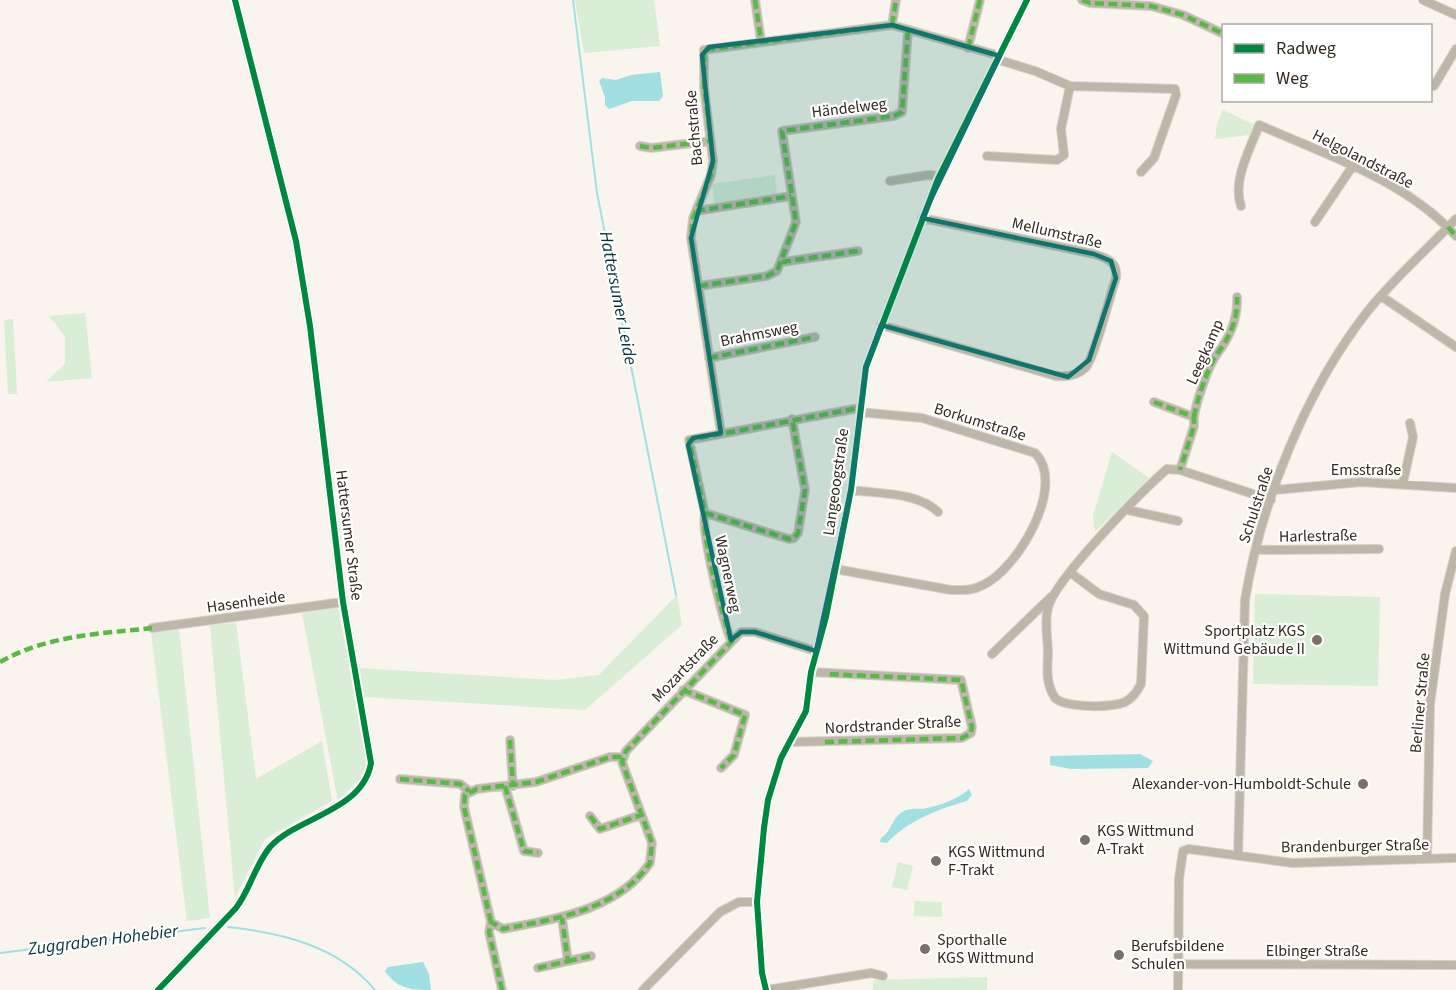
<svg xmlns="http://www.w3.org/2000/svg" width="1456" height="990" viewBox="0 0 1456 990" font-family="'Source Sans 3',sans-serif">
  <rect width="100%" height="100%" fill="#f9f4ed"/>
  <path fill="#daedd7" d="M575 0H654L660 46 584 53Z
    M1223 110 1253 124 1250 135 1215 139 1217 124Z
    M775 175 777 194 715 203 712 184Z
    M85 313 92 378 46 382 65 364V336L49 316Z
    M13 319 17 394H8L4 320Z
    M1112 452 1149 478 1095 532 1093 516Z
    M1255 594 1380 597 1378 686 1253 684Z
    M677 595 682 625 585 710 364 697 359 668 554 680 599 675Z
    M338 607 367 762 360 779 338 801 302 613Z
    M236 623 256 779 322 741 332 801 265 839 235 898 210 625Z
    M179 629 210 918 187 921 151 632Z
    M898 862 913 866 907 890 892 887Z
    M914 901 942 902V917L914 916Z
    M987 977V990H873V980Z"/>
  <path fill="#a0e0e2" d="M660 72 663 96 659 101H632L609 109 605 105V97L599 81 602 78 616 80 631 75Z
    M1140 754 1153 761 1148 768 1071 769 1050 765V756Z
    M969 789 972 795 967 801C939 809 907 821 887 843L880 842 881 838C892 831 892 817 904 811 913 807 919 810 927 808 939 806 960 798 969 789Z
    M423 962 429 974 431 990C412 990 397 989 385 971L388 967Z"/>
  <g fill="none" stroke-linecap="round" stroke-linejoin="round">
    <path stroke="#a0e0e2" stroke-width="2" d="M573 0 597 193 676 595
      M228 927C283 933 338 946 375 990
      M0 953 205 928"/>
    <defs>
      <path id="minor" d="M755 0 761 41
        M1082 0 1090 3 1151 6 1183 15 1224 34
        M1423 0 1456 15
        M892 25 896 0
        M968 48 980 0
        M999 60 1035 71 1070 86 1175 89 1176 95 1154 158 1141 172
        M1434 86 1456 49
        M640 146 651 148 710 141
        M987 156 1057 160 1064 155 1061 129 1070 86
        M890 181 928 175 939 176
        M1241 206C1232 180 1250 150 1259 125 1327 155 1405 180 1456 236
        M696 211 791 196
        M1315 222 1352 167
        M782 262 858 251
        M699 286 767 276 777 271 796 222 782 131 894 116 902 112 908 31
        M1381 296 1456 347
        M881 325 1056 376C1066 377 1078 376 1086 367 1095 356 1110 295 1116 278 1118 262 1107 258 1094 254L922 218
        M709 358 815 337
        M1154 402 1194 417V426L1180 470
        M1194 417C1196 403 1208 366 1217 354 1230 337 1238 319 1237 297
        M721 433 691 238 693 218 711 175 713 161 704 87V50L892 25 1000 56
        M1403 483 1413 437 1410 423
        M851 490C879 494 918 492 938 512
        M1275 490 1361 482 1456 488
        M1128 510 1178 521
        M705 513 789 539 794 538 798 533 805 490 792 419
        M1256 550 1379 549
        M835 569 951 590C963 590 972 591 983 585 1018 569 1067 485 1035 453L922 418 859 412
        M1071 573 1099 594 1134 605 1144 616 1141 684C1137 692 1133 698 1125 702 1110 708 1067 708 1055 698 1046 684 1047 670 1048 654 1048 640 1044 622 1048 608 1054 580 1142 491 1167 469L1180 470 1271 500
        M152 628 343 602
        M731 640C723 621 700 529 705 513L689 440 859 408
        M992 654 1051 597
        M683 690 745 715 734 755 721 768
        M510 740 513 786
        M790 742 962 738 971 733 972 727 961 680 811 672
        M400 779 460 784 469 791
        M505 786 524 851 538 853
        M590 816 600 829 641 815
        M1238 856 1245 600C1261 502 1306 390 1367 312 1394 278 1427 250 1456 219
        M1427 859 1430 704 1445 594 1456 551
        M491 922 464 807 465 795 477 789 536 782 610 757H622
        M568 961 591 956
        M1178 964 1456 965
        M538 968 568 961 562 918
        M158 990 236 908C250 890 255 865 270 847 297 817 363 811 371 763L343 602 310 326 296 241 235 0
        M502 990 489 932 491 922 503 929C555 919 618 910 650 863L652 843 622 762 626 751 741 632H755L816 651
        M643 990 720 912 739 902H757
        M766 990 762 973 757 902 764 828 768 800 781 758 806 711 811 672 826 617 851 490 866 367 938 179 1027 0
        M767 990 871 973 883 976
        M1178 990 1179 879 1183 851 1189 849 1292 863 1456 858"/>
    </defs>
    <use href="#minor" stroke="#d5d0c9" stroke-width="10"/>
    <use href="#minor" stroke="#bdb7aa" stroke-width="8"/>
    <path stroke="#58b947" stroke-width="4.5" stroke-dasharray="9 4.5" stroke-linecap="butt" d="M755 0 761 41
      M1082 0 1090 3 1151 6 1183 15 1224 34
      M892 25 896 0
      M968 48 980 0
      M640 146 651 148 710 141
      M696 211 791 196
      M1448 227 1456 236
      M782 262 858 251
      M699 286 767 276 777 271 796 222 782 131 894 116 902 112 908 31
      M709 358 815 337
      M1154 402 1194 417V426L1180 470
      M1194 417C1196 403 1208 366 1217 354 1230 337 1238 319 1237 297
      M721 433 691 238 693 218 711 175 713 161 704 87V50L892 25 1000 56
      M705 513 789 539 794 538 798 533 805 490 792 419
      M731 640C723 621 700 529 705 513L689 440 859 408
      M0 662C48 635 99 634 152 628
      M683 690 745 715 734 755 721 768
      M510 740 513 786
      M825 742 962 738 971 733 972 727 961 680 826 674
      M400 779 460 784 469 791
      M505 786 524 851 538 853
      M590 816 600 829 641 815
      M491 922 464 807 465 795 477 789 536 782 610 757H622
      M568 961 591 956
      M538 968 568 961 562 918
      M502 990 489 932 491 922 503 929C555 919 618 910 650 863L652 843 622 762 626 751 741 632H755L816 651"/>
    <defs>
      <path id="cycleway" d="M158 990 236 908C250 890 255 865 270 847 297 817 363 811 371 763L343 602 310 326 296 241 235 0
        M766 990 762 973 757 902 764 828 768 800 781 758 806 711 811 672 826 617 851 490 866 367 938 179 1027 0"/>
    </defs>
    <use href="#cycleway" stroke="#fff" stroke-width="10"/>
    <use href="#cycleway" stroke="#00873e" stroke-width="6"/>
  </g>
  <path fill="#0f766e" fill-opacity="0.2" stroke="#0f766e" stroke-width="4.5" stroke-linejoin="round" d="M892 25 1000 56 922 218 1094 254 1111 261 1116 278 1089 360 1068 377 881 325 866 367 851 490 816 651 755 632H741L731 640 688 445 693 438 721 433 691 238 713 161 702 55 709 47Z"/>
  <g fill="#787166" stroke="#fff" stroke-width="2">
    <circle cx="1317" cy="640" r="6"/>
    <circle cx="1363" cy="784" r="6"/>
    <circle cx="1085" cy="840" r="6"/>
    <circle cx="936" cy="861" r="6"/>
    <circle cx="925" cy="949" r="6"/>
    <circle cx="1119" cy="955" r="6"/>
  </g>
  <g text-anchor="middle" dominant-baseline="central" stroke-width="4.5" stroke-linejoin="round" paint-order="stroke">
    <g font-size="16" fill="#332a1e" stroke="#fff">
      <text transform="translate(849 108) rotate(-7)">Händelweg</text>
      <text transform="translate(694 128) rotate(-95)">Bachstraße</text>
      <text transform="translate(1363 159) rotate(27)">Helgolandstraße</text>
      <text transform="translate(1057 233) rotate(13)">Mellumstraße</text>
      <text transform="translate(759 334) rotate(-11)">Brahmsweg</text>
      <text transform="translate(1205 352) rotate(-66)">Leegkamp</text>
      <text transform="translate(980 422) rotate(17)">Borkumstraße</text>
      <text x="1366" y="470">Emsstraße</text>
      <text transform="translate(836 482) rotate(-82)">Langeoogstraße</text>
      <text transform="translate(1256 505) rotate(-72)">Schulstraße</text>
      <text transform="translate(349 535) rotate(83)">Hattersumer Straße</text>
      <text transform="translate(1318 536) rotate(-1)">Harlestraße</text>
      <text transform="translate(728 574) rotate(78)">Wagnerweg</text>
      <text transform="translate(246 602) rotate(-8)">Hasenheide</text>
      <text transform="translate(685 668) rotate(-46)">Mozartstraße</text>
      <text transform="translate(1420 703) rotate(-85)">Berliner Straße</text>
      <text transform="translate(893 725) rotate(-3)">Nordstrander Straße</text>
      <text transform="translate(1355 846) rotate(-1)">Brandenburger Straße</text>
      <text x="1317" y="951">Elbinger Straße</text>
    </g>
    <g font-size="16" fill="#332a1e" stroke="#fff" text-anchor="start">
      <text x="1305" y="631" text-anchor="end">Sportplatz KGS<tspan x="1305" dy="18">Wittmund Gebäude II</tspan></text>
      <text x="1351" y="784" text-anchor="end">Alexander-von-Humboldt-Schule</text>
      <text x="1097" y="831">KGS Wittmund<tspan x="1097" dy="18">A-Trakt</tspan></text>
      <text x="948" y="852">KGS Wittmund<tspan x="948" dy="18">F-Trakt</tspan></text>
      <text x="937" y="940">Sporthalle<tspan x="937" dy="18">KGS Wittmund</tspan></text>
      <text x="1131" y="946">Berufsbildene<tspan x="1131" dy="18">Schulen</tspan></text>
    </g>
    <g font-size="18" font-style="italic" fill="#073538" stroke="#fff">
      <text transform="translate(618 298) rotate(79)">Hattersumer Leide</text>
      <text transform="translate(103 940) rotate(-7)">Zuggraben Hohebier</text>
    </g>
  </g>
  <rect x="1222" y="24" width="210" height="78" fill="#ffffff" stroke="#adaaa5" stroke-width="1.5"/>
  <rect x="1234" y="44" width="30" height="9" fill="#00873e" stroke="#adaaa5" stroke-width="1.5"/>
  <text x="1276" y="54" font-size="18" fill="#332a1e">Radweg</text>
  <rect x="1234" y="74" width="30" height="9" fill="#58b947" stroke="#adaaa5" stroke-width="1.5"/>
  <text x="1276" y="84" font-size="18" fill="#332a1e">Weg</text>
</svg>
